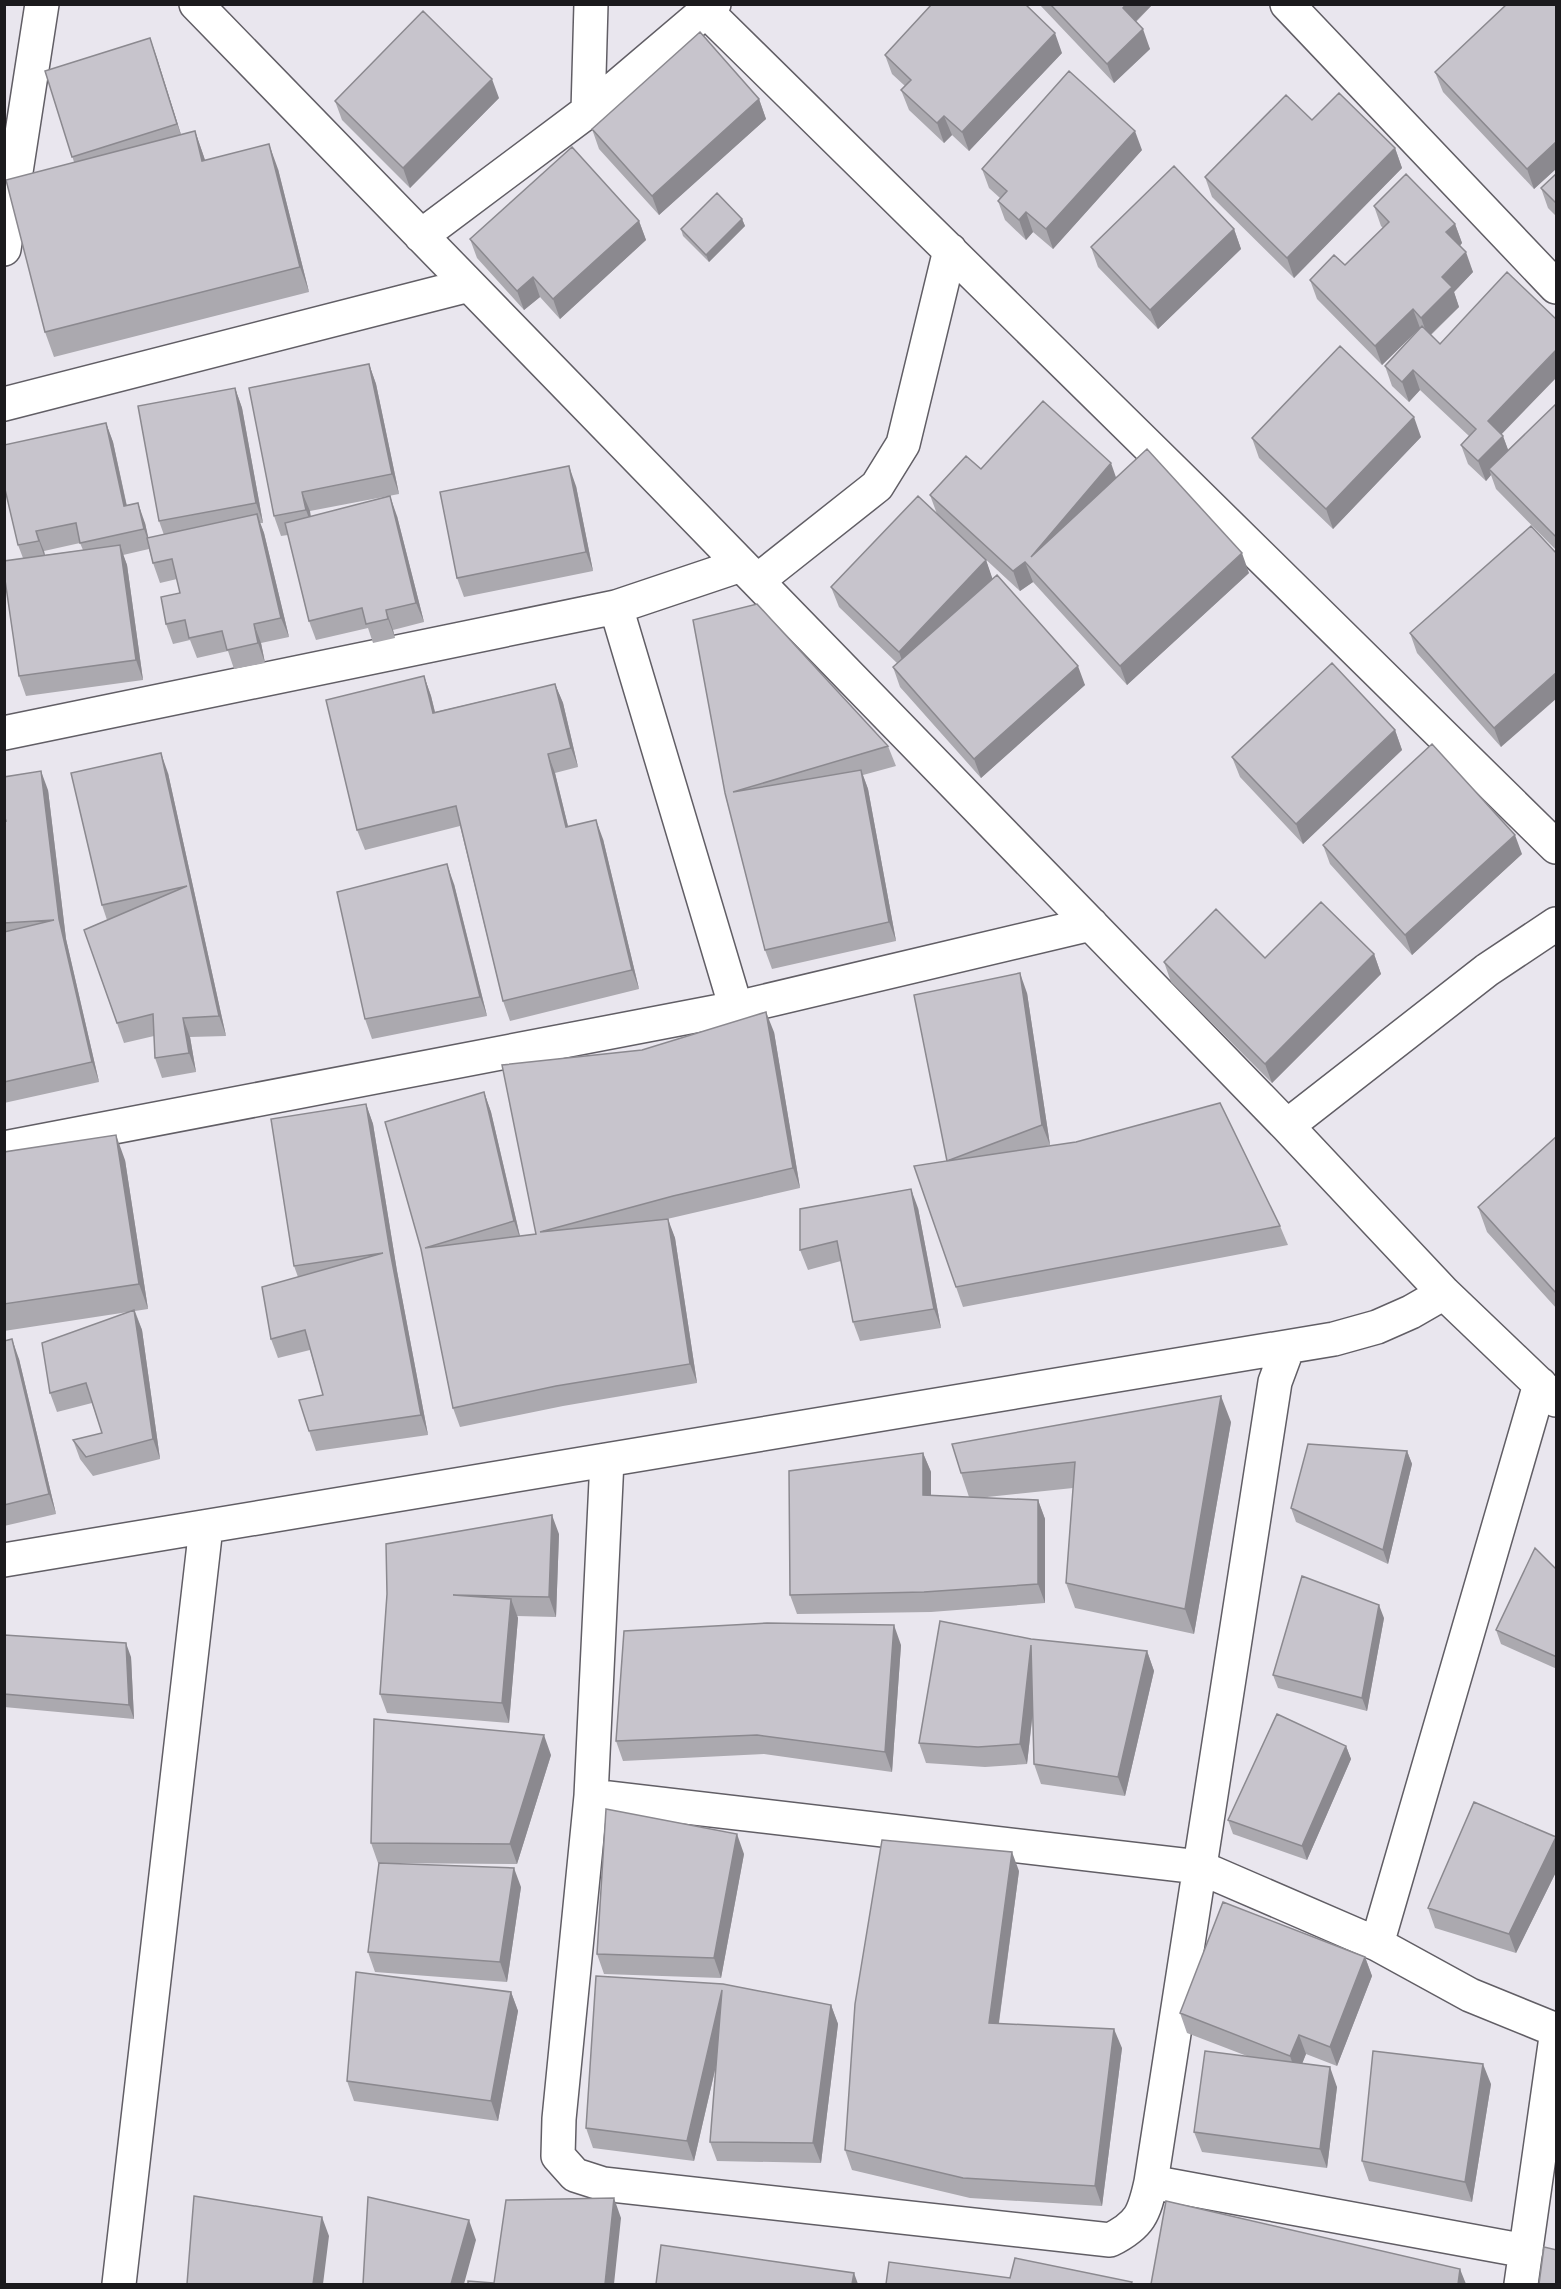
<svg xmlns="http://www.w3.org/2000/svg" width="1561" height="2289" viewBox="0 0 1561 2289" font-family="'Varela Round',sans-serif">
  <rect width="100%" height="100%" fill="#e9e6ee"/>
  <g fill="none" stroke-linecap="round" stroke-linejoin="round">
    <defs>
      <path id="minor" d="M196 4 1287 1126 1444 1293 1556 1400
        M1287 4 1556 287
        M706 11 1556 847
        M588 111 591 4
        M421 236 588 111 714 4
        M4 249 42 4
        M4 404 469 285
        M757 581 877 486 903 444 950 250
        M616 607 736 1008
        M4 733 616 607 741 565
        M1287 1126 1487 970 1556 924
        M4 1148 736 1008 1091 924
        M607 1460 591 1796 559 2119 558 2156 575 2175 603 2184 1110 2240C1140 2225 1144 2214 1151 2182L1275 1382 1288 1347
        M4 1560 1334 1339 1377 1327 1411 1312 1444 1293
        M591 1796 1199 1867 1377 1944 1470 1995 1556 2030
        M1377 1944 1540 1384
        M1151 2182 1526 2251
        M119 2284 206 1527
        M1521 2284 1556 2037"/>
    </defs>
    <use href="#minor" stroke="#615e65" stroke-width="36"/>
    <use href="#minor" stroke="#fff" stroke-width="33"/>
  </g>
  <path fill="#aba9af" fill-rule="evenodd" d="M1039 4H1153L1136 22 1150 49 1114 83Z
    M1557 4V168L1534 189 1443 92 1435 72Z
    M150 38 181 135 195 131 205 160 278 169 309 292 54 357 45 332 74 162 45 71Z
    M1062 53 969 151 952 135 944 143 909 110 901 90 905 86 892 74 885 55Z
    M499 98 410 188 342 120 335 101Z
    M759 99 766 119 659 215 599 149 592 129Z
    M1312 120 1395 148 1402 168 1294 278 1212 197 1205 177Z
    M1142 150 1053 249 1033 232 1026 240 1005 220 998 201 1000 198 989 188 982 169Z
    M1557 173V217L1548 208 1541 188Z
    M1374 206 1455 224 1462 243 1460 246 1473 272 1454 292 1459 307 1431 335 1502 434 1508 450 1557 403V551L1496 489 1491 475 1486 481 1468 464 1461 445 1469 436 1420 390 1409 402 1392 386 1385 366 1420 328 1382 365 1317 299 1310 280 1345 265 1383 228 1381 226Z
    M742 219 745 226 709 262 683 236 681 229Z
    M639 221 646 240 560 319 540 297 524 310 477 258 470 239Z
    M1234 229 1241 249 1158 329 1098 267 1091 247Z
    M369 364 376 384 399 494 310 511V516H397L424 622 393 630 395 638 373 643 368 628 316 640 309 621 288 535 281 536 274 516Z
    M235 388 242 408 263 523H260L264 533 289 637 261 643 265 663 234 669 228 651 197 658 190 640 173 644 166 624 180 593 177 579 160 583 153 563 149 549 123 555 127 565 143 680 26 696 19 676 23 558 18 545 106 423 113 442 127 506 145 523 148 538 164 535 159 521ZM80 543 83 550 45 555 44 551Z
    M1421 437 1333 529 1259 458 1252 438Z
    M981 469 1116 478 1249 573 1127 685 1033 582 1020 591 942 519 986 560 992 579 1085 685 981 778 900 687 893 667 897 663 839 607 831 587 937 514 930 495Z
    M576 486 593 571 464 597 457 578Z
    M1557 554 1501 747 1417 653 1410 633Z
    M424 676 431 696 435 712 555 684 563 703 578 767 555 773 568 826 603 839 639 989 510 1021 503 1001 460 826 365 850 357 830Z
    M1395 730 1402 750 1303 844 1240 777 1232 757Z
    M888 746 896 766 863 775 868 789 896 941 772 969 765 950 725 793Z
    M168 773 226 1036 190 1037 196 1072 162 1078 155 1058 154 1036 124 1043 84 930 107 920 102 905Z
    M48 790 66 939 99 1082 4 1103V821Z
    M1323 845 1522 854 1412 955 1330 864Z
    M454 884 487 1016 372 1039 365 1019Z
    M1374 954 1381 974 1272 1083 1171 982 1164 962Z
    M1027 993 1050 1145 1043 1147 1280 1226 1288 1245 963 1307 956 1287 947 1161Z
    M774 1032 800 1188 667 1219 675 1238 697 1383 563 1406 460 1427 453 1408 421 1249 484 1092 491 1112 520 1236 536 1234 642 1050Z
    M366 1104 373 1124 397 1271 428 1435 316 1451 309 1431 323 1395 310 1350 278 1358 271 1339 298 1277 294 1266Z
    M1557 1136V1309L1487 1232 1478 1207Z
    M4 1152 125 1160 148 1309 135 1311 142 1330 160 1459 93 1476 80 1459 73 1440 102 1433 92 1403 57 1412 50 1393 128 1312 4 1331Z
    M918 1208 941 1328 860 1341 853 1322 841 1261 808 1270 800 1250Z
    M4 1341 19 1359 56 1514 4 1526Z
    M1231 1422 1194 1634 1075 1608 1066 1583 1073 1488 978 1498 1038 1500 1045 1519V1603L931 1612 797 1614 790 1595 923 1453 931 1472V1496L969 1497 961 1473Z
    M1407 1451 1412 1464 1388 1564 1296 1522 1291 1508Z
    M559 1534 556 1617 517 1616 518 1618 509 1723 387 1713 380 1694 387 1594Z
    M1557 1570V1669L1501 1644 1496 1630Z
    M1384 1618 1367 1711 1278 1688 1273 1675Z
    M4 1635 131 1657 134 1719 4 1707Z
    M1031 1639 1147 1651 1154 1671 1125 1796 1041 1784 1034 1764 1033 1712 1027 1764 985 1767 926 1763 919 1743Z
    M901 1645 892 1772 764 1754 623 1761 616 1741Z
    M1346 1746 1351 1759 1307 1860 1233 1834 1228 1820Z
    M551 1755 517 1864 378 1863 371 1843Z
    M1556 1837 1557 1840V1870L1516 1953 1435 1928 1428 1908Z
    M744 1854 721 1978 604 1974 597 1954Z
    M1019 1871 999 2023 1122 2048 1102 2206 970 2198 852 2170 845 2150Z
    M521 1887 507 1982 375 1972 368 1952Z
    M1365 1957 1372 1976 1337 2066 1306 2054 1302 2064 1337 2087 1327 2168 1202 2152 1194 2132 1247 2056 1187 2033 1180 2013Z
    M511 1992 518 2011 498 2121 354 2101 347 2081Z
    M831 2005 838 2024 821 2163 717 2161 710 2142 716 2066 694 2161 593 2148 586 2128Z
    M1491 2084 1472 2202 1369 2181 1362 2161Z"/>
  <path fill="#8b898f" d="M1126 4H1153L1130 27 1123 8Z
    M1143 29 1150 49 1114 83 1107 64Z
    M1055 33 1062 53 969 151 962 132Z
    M150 38 157 58 184 144 177 124Z
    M492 79 499 98 410 188 403 168Z
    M759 99 766 119 659 215 652 196Z
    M944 116 952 135 944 143 937 123Z
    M195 131 204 157 212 186 202 161Z
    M1135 131 1142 150 1053 249 1046 229Z
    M1557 141V168L1534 189 1527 169Z
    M269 144 278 169 309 292 300 267Z
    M1395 148 1402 168 1294 278 1287 258Z
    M1026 212 1033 232 1026 240 1019 220Z
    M742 219 745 226 709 262 706 255Z
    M639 221 646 240 560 319 553 299Z
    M1455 224 1462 243 1454 252 1446 232Z
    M1234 229 1241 249 1158 329 1150 310Z
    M1466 252 1473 272 1454 292 1459 307 1428 337 1421 318 1442 277Z
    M533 277 540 297 524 310 517 291Z
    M1413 309 1420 328 1382 365 1375 346Z
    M1557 349V377L1495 441 1488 421Z
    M369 364 376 384 399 494 392 474Z
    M1413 370 1420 390 1409 402 1402 382Z
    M235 388 242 408 263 523 256 503Z
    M1414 417 1421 437 1333 529 1326 509Z
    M106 423 113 442 131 526 124 506Z
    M1503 436 1510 455 1489 469 1491 475 1486 481 1478 461Z
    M1111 463 1118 483 1031 557Z
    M569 466 576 486 593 571 586 552Z
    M302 492 310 511 313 529 306 510Z
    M390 496 397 516 424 622 416 603Z
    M138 503 145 523 151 549 144 529Z
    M257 514 264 533 289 637 281 618Z
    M36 531 44 551 46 561 39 541Z
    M120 545 127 565 143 680 136 660Z
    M1242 553 1249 573 1127 685 1120 666Z
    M986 560 993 580 906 671 899 652Z
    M1025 562 1033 582 1020 591 1013 571Z
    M386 610 393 630 395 638 388 619Z
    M254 624 261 643 265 663 258 643Z
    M1078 666 1085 685 981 778 974 759Z
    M1557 672V698L1501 747 1494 728Z
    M424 676 431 696 440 733 433 713Z
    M555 684 563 703 578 767 571 748Z
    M1395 730 1402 750 1303 844 1296 824Z
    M161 753 168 773 226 1036 219 1016Z
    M548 754 555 773 573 847 566 827Z
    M861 770 868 789 896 941 889 922Z
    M41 771 48 790 66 939 99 1082 92 1062 59 919Z
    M596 820 603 839 639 989 632 970Z
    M1515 835 1522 854 1412 955 1405 935Z
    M447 864 454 884 487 1016 480 997Z
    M1374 954 1381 974 1272 1083 1265 1064Z
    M1020 973 1027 993 1050 1145 1042 1125Z
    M766 1012 774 1032 800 1188 793 1168Z
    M183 1018 190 1037 196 1072 189 1053Z
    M484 1092 491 1112 521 1241 514 1221Z
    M366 1104 373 1124 397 1271 428 1435 421 1415 390 1251Z
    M116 1135 125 1160 148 1309 139 1284Z
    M911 1189 918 1208 941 1328 934 1309Z
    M668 1219 675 1238 697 1383 690 1364Z
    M134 1310 142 1330 160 1459 153 1439Z
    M12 1339 19 1359 56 1514 49 1494Z
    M1221 1396 1231 1422 1194 1634 1185 1609Z
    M1407 1451 1412 1464 1388 1564 1383 1550Z
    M923 1453 931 1472V1515L923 1495Z
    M1038 1500 1045 1519V1603L1038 1584Z
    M552 1515 559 1534 556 1617 549 1597Z
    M511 1599 518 1618 509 1723 502 1703Z
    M1379 1605 1384 1618 1367 1711 1362 1698Z
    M894 1625 901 1645 892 1772 885 1752Z
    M126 1643 131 1657 134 1719 129 1705Z
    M1031 1645 1038 1664 1027 1764 1020 1744Z
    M1147 1651 1154 1671 1125 1796 1118 1777Z
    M544 1735 551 1755 517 1864 510 1844Z
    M1346 1746 1351 1759 1307 1860 1302 1846Z
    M737 1834 744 1854 721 1978 714 1958Z
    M1556 1837 1557 1840V1870L1516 1953 1509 1934Z
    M1012 1852 1019 1871 996 2043 989 2023Z
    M514 1868 521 1887 507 1982 500 1962Z
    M1365 1957 1372 1976 1337 2066 1330 2047Z
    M722 1990 729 2009 694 2161 687 2141Z
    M511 1992 518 2011 498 2121 491 2101Z
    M831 2005 838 2024 821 2163 813 2143Z
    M1114 2029 1122 2048 1102 2206 1095 2186Z
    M1299 2035 1306 2054 1297 2076 1290 2056Z
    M1483 2064 1491 2084 1472 2202 1465 2182Z
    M1330 2067 1337 2087 1327 2168 1320 2149Z
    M614 2198 621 2218 614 2284H605Z
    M322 2217 329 2236 323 2284H313Z
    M469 2220 476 2240 464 2284H451Z
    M1460 2269 1466 2284H1458Z
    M854 2273 858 2284H852Z"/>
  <path fill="#c7c4cc" stroke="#8b898f" stroke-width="1.5" d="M932 4H1025L1055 33 962 132 944 116 937 123 901 90 911 80 885 55Z
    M1050 4H1126L1123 8 1143 29 1107 64Z
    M1507 4H1557V141L1527 169 1435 72Z
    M423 11 492 79 403 168 335 101Z
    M700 32 759 99 652 196 592 129Z
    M150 38 177 124 72 157 45 71Z
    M1069 71 1135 131 1046 229 1026 212 1019 220 998 201 1007 191 982 169Z
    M1339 93 1395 148 1287 258 1205 177 1286 95 1312 120Z
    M195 131 202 161 269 144 300 267 45 332 6 180Z
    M572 147 639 221 553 299 533 277 517 291 470 239Z
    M1174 166 1234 229 1150 310 1091 247Z
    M1557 173V204L1541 188Z
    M1406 174 1455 224 1446 232 1466 252 1442 277 1452 287 1421 318 1413 309 1375 346 1310 280 1334 255 1345 265 1389 222 1374 206Z
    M717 193 742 219 706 255 681 229Z
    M1507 272 1557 320V349L1488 421 1503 436 1478 461 1461 445 1476 429 1413 370 1402 382 1385 366 1422 326 1440 344Z
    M1340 346 1414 417 1326 509 1252 438Z
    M369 364 392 474 302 492 306 510 274 516 249 388Z
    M235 388 256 503 159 521 138 406Z
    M1043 401 1111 463 1031 557 1147 449 1242 553 1120 666 1025 562 1013 571 930 495 966 456 981 469Z
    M1557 403V538L1489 469Z
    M106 423 124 506 138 503 144 529 80 543 76 523 36 531 39 541 18 545 4 485V445Z
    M569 466 586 552 457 578 440 492Z
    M390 496 416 603 386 610 388 619 366 624 362 608 309 621 285 523Z
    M918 496 986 560 899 652 831 587Z
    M257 514 281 618 254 624 258 643 227 650 222 631 189 638 185 620 166 624 161 597 180 593 172 559 153 563 147 538Z
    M1531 526 1557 554V672L1494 728 1410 633Z
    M120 545 136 660 19 676 4 573V561Z
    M997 575 1078 666 974 759 893 667Z
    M757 604 888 746 733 792 861 770 889 922 765 950 725 793 693 620Z
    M1332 663 1395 730 1296 824 1232 757Z
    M424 676 433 713 555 684 571 748 548 754 566 827 596 820 632 970 503 1001 456 806 357 830 326 700Z
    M1432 744 1515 835 1405 935 1323 845Z
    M161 753 219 1016 183 1018 189 1053 155 1058 153 1014 117 1023 84 930 187 886 102 905 71 773Z
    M41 771 59 919 92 1062 4 1082V932L54 920 4 923V821H6L4 815V777Z
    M447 864 480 997 365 1019 337 892Z
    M1321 902 1374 954 1265 1064 1164 962 1216 909 1265 958Z
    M1020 973 1042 1125 947 1161 1076 1142 1220 1103 1280 1226 956 1287 914 1166 947 1161 914 995Z
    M766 1012 793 1168 673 1196 540 1232 668 1219 690 1364 556 1386 453 1408 421 1249 385 1122 484 1092 514 1221 425 1248 536 1234 502 1065 642 1050Z
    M366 1104 390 1251 421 1415 309 1431 299 1400 323 1395 305 1330 271 1339 262 1287 383 1253 294 1266 271 1119Z
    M116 1135 139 1284 4 1304V1152Z
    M1557 1136V1294L1478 1207Z
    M911 1189 934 1309 853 1322 837 1241 800 1250V1209Z
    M134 1310 153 1439 86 1457 73 1440 102 1433 86 1383 50 1393 42 1343Z
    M12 1339 49 1494 4 1505V1341Z
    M1221 1396 1185 1609 1066 1583 1075 1462 961 1473 952 1444Z
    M1308 1444 1407 1451 1383 1550 1291 1508Z
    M923 1453V1495L1038 1500V1584L924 1592 790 1595 789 1471Z
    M552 1515 549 1597 453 1595 511 1599 502 1703 380 1694 387 1594 386 1544Z
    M1535 1548 1557 1570V1657L1496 1630Z
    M1302 1576 1379 1605 1362 1698 1273 1675Z
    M940 1621 1031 1639 1147 1651 1118 1777 1034 1764 1031 1645 1020 1744 978 1747 919 1743Z
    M767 1623 894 1625 885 1752 757 1735 616 1741 624 1631Z
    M4 1635 126 1643 129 1705 4 1694Z
    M1277 1714 1346 1746 1302 1846 1228 1820Z
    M374 1719 544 1735 510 1844 371 1843Z
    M1474 1802 1556 1837 1509 1934 1428 1908Z
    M606 1809 737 1834 714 1958 597 1954Z
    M882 1840 1012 1852 989 2023 1114 2029 1095 2186 963 2178 845 2150 855 2004Z
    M379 1863 514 1868 500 1962 368 1952Z
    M1223 1902 1365 1957 1330 2047 1299 2035 1290 2056 1180 2013Z
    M356 1972 511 1992 491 2101 347 2081Z
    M596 1976 723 1984 831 2005 813 2143 710 2142 722 1990 687 2141 586 2128Z
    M1205 2051 1330 2067 1320 2149 1194 2132Z
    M1373 2051 1483 2064 1465 2182 1362 2161Z
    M194 2196 322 2217 313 2284H187Z
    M368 2197 469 2220 451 2284H363Z
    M614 2198 605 2284H468V2281L494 2283 506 2200Z
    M1166 2201 1460 2269 1458 2284H1151Z
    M661 2245 854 2273 852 2284H656Z
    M1544 2247 1557 2250V2284H1539Z
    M1015 2258 1132 2282 1131 2284H886L889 2262 1010 2278Z"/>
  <rect width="1561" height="2289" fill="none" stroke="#1b1a1d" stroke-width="12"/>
</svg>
